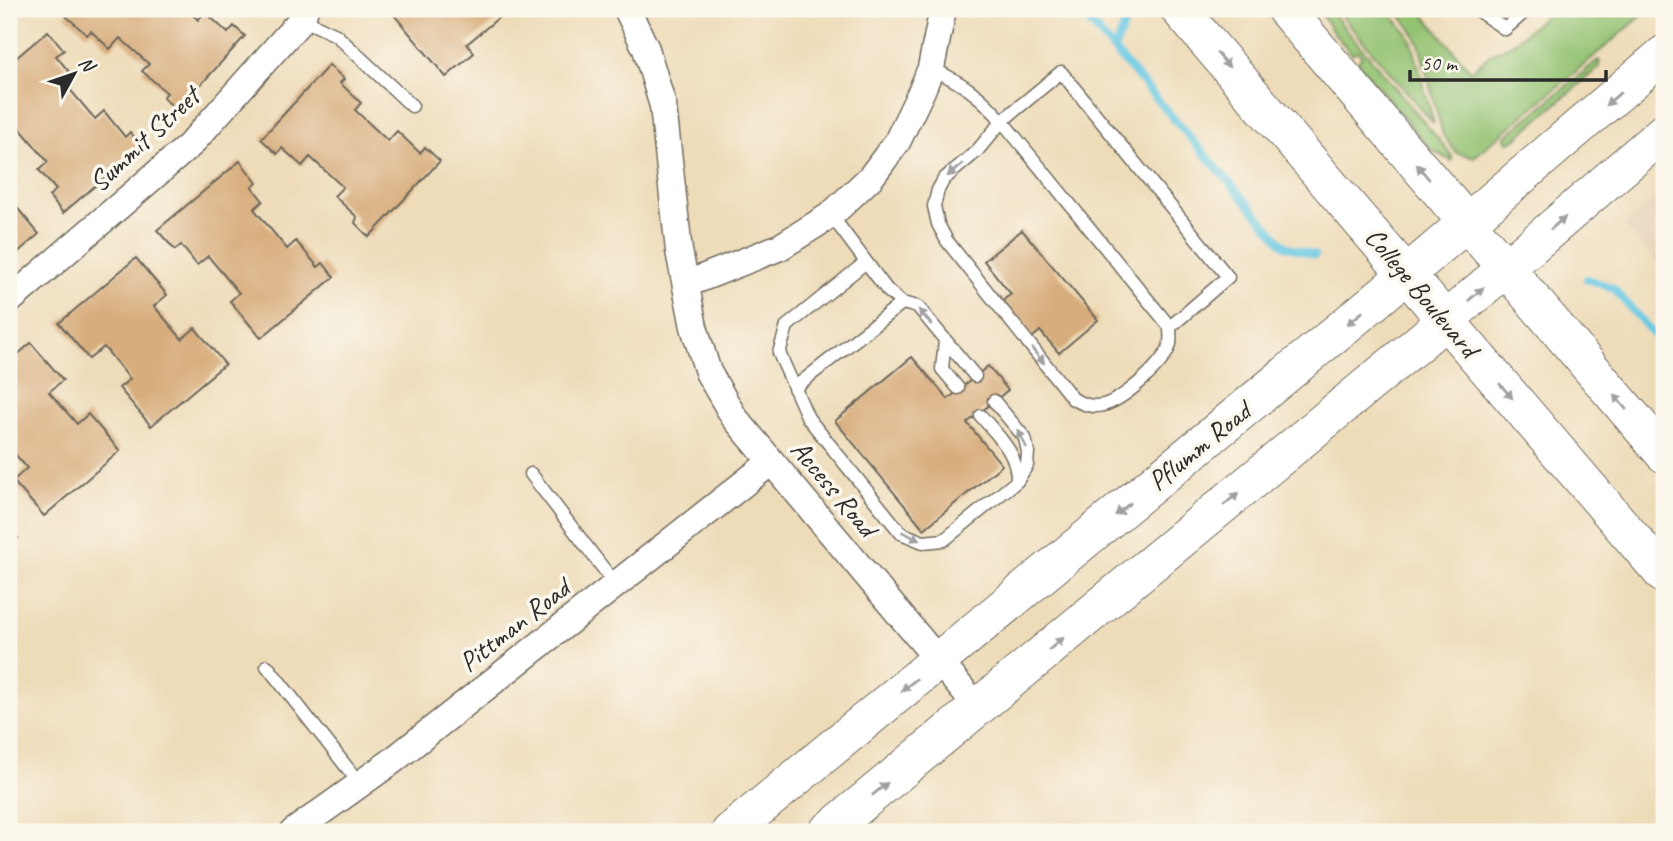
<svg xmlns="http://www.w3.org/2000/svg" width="1673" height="841" viewBox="0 0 1673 841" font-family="Caveat,sans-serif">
  <rect width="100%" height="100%" fill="#fbf7ec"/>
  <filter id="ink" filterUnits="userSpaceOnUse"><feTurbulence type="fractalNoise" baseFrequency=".0143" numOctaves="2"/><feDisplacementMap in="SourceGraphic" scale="14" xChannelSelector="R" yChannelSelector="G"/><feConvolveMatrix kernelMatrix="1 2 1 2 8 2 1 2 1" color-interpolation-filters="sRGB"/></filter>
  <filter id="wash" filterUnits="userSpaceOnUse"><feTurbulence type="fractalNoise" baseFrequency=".00686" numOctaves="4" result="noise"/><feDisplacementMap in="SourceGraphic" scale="28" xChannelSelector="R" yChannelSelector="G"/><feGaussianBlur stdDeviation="1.57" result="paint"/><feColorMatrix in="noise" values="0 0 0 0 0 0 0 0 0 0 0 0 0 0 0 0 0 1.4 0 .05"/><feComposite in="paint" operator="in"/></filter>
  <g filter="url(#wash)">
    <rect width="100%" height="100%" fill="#eedcb9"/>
    <path fill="#e6d0b5" d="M1664 191V271L1624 225Z"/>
    <path fill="#93c271" stroke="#5f764e" stroke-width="2" d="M1318 9H1329L1435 135 1452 156V161L1431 150 1360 65 1358 61 1362 56 1357 51 1352 54 1332 31Z
      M1336 9H1387L1407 33 1412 43 1434 124Z
      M1395 9H1419L1471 71 1491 54 1512 44 1553 9H1650L1474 157 1457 153 1443 135 1419 44 1412 30Z
      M1598 60 1600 62 1598 68 1514 140 1508 142 1505 137Z"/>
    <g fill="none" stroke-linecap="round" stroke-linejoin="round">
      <path stroke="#64c7e2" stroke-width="8" d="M1078 9 1285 246 1315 255
        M1115 47 1131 9
        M1587 279 1613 288 1664 346"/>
    </g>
    <g id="blocks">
      <path fill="#d8ad7d" d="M71 9H187L198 20 205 12 228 33 234 26 245 36 177 111 163 97 167 93 142 71 149 64 120 38 110 49 91 31 87 35 65 15Z
        M389 9H509L467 44 474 53 446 77Z
        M48 31 64 50 56 56 75 79 67 86 95 119 104 111 125 137 130 132 142 146 63 213 49 196 56 190 39 170 48 162 18 126 9 134V64Z
        M329 65 344 79 340 83 361 103 355 110 388 141 397 131 420 153 425 147 440 161 369 237 355 223 357 217 334 196 343 187 310 157 302 166 282 148 277 154 261 139Z
        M240 161 257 183 252 187 263 201 254 209 287 249 296 241 318 267 323 263 334 277 261 338 230 301 239 293 208 256 197 265 181 245 175 250 157 230Z
        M9 198 39 234 9 260Z
        M1022 230 1098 320 1059 353 1040 331 1032 338 1002 301 1011 294 984 261Z
        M136 258 167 295 154 306 182 339 195 328 225 364 151 426 119 388 130 379 104 347 89 359 59 323Z
        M31 343 63 380 49 392 77 424 88 414 120 451 44 516 13 481 27 468 9 447V362Z
        M912 357 948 399 988 366 1008 390 967 423 1002 465 924 529 835 421Z
        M9 528 18 538 9 546Z"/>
    </g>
  </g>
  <g filter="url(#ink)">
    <use href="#blocks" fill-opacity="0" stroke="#6f695d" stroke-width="2"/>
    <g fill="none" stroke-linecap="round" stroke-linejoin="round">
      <defs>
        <path id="lane" d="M1479 9 1480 12 1505 29 1528 9
          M302 19 336 35 412 106
          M931 68C962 83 979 94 1002 121L1170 327 1228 277 1061 72 1002 121 977 151 944 179 938 190 934 206 938 224 947 241 1073 399C1083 404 1092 408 1103 405 1122 401 1166 363 1170 344 1171 339 1170 332 1170 327
          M831 215 887 290 902 303 918 307 975 376
          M866 262 787 326 779 353 808 418 901 533 923 542 944 540 1017 481 1027 465 1028 452 1025 438 994 401
          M945 340 942 369 958 388
          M794 388 902 303
          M981 416C998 436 1018 453 1017 481
          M531 474 616 585
          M267 666 360 784"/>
        <path id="street" d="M627 9 646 49 663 106 679 251 694 327 708 372 734 417 979 709
          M687 284 780 247 831 215 871 177 897 142 922 90 931 68 943 9
          M9 301 190 145 302 19 305 9
          M293 832 391 762 771 462"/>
        <path id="secondary" d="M1179 9 1664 575
          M1285 9 1664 454
          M730 832 1374 302 1664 54
          M827 832 1420 342 1664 132"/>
      </defs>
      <use href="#lane" stroke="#6f695d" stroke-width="15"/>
      <use href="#street" stroke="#6f695d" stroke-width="29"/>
      <use href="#secondary" stroke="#6f695d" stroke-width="39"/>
      <use href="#lane" stroke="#fff" stroke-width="12"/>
      <use href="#street" stroke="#fff" stroke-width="26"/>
      <use href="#secondary" stroke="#fff" stroke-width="37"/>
    </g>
    <defs><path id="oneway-solid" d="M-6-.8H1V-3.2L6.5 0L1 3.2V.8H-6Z" transform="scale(1.75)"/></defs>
    <g fill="#a0a0a0">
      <use href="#oneway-solid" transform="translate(1223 60) rotate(49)"/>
      <use href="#oneway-solid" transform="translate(1613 99) rotate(139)"/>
      <use href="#oneway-solid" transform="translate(955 170) rotate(140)"/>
      <use href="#oneway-solid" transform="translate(1423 172) rotate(-130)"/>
      <use href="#oneway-solid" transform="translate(1558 223) rotate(-41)"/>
      <use href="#oneway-solid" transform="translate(1476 294) rotate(-41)"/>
      <use href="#oneway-solid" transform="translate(925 317) rotate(-130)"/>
      <use href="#oneway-solid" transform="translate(1355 318) rotate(141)"/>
      <use href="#oneway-solid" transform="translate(1038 356) rotate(51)"/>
      <use href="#oneway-solid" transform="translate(1506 391) rotate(49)"/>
      <use href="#oneway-solid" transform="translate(1620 402) rotate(-130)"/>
      <use href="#oneway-solid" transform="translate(1022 439) rotate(-117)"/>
      <use href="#oneway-solid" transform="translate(1231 499) rotate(-40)"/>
      <use href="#oneway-solid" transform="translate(1123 509) rotate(141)"/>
      <use href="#oneway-solid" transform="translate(911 536) rotate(26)"/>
      <use href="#oneway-solid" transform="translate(1056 644) rotate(-40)"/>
      <use href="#oneway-solid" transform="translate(909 685) rotate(141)"/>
      <use href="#oneway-solid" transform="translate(880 789) rotate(-39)"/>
    </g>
  </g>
  <g text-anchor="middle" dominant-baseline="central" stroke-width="7" stroke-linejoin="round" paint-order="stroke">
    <g font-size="28" fill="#2b2b2b" stroke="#fbf7ec">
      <text transform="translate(144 139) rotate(-43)">Summit Street</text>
      <text transform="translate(1422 292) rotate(50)">College Boulevard</text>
      <text transform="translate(1199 446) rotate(-39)">Pflumm Road</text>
      <text transform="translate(834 488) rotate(50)">Access Road</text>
      <text transform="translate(514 625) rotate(-38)">Pittman Road</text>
    </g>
  </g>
  <rect width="1673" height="841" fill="none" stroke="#fbf7ec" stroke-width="35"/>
  <g transform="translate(74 74) rotate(50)" stroke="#fbf7ec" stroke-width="5" paint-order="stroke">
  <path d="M0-5L12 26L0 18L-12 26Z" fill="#2b2b2b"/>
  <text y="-10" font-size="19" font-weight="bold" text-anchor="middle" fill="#2b2b2b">N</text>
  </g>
  <path d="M1410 70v10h196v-10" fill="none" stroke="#2b2b2b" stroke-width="3.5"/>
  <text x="1421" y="70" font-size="21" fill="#2b2b2b" stroke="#fbf7ec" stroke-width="5" paint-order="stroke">50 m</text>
</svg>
